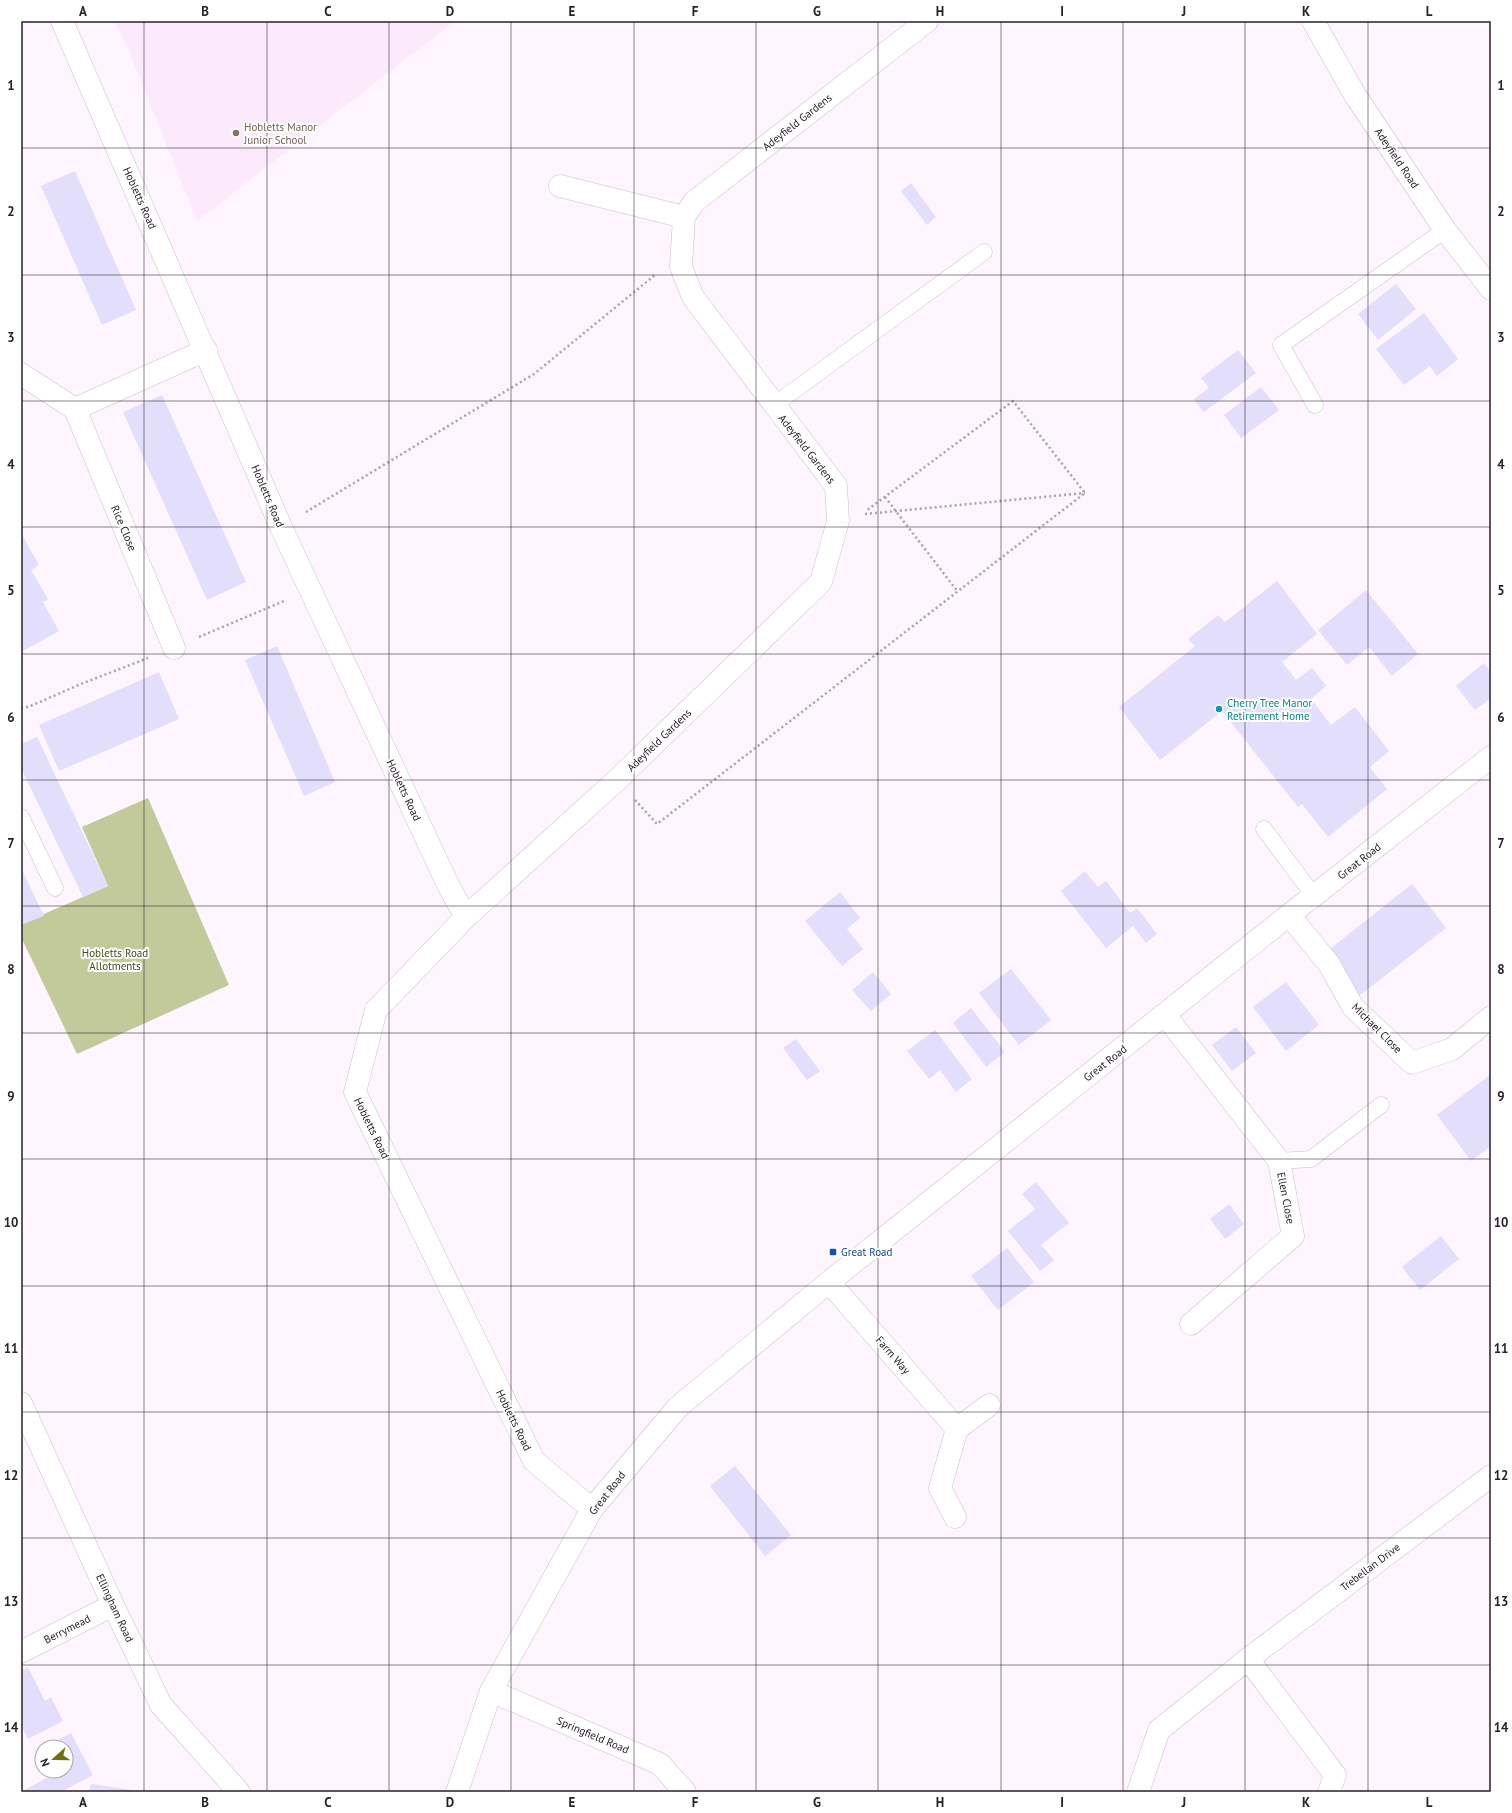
<svg xmlns="http://www.w3.org/2000/svg" width="1512" height="1813" viewBox="0 0 1512 1813" font-family="'PT Sans',sans-serif">
  <rect width="100%" height="100%" fill="#fef5ff"/>
  <path fill="#fceafc" d="M114 21H455L197 221 126 44Z"/>
  <path fill="#c2ca9b" d="M148 798 229 985 77 1054 21 937V924L108 886 82 827Z"/>
  <path fill="#e2defb" d="M75 171 136 310 102 325 41 186Z
    M911 183 936 217 927 225 901 191Z
    M1396 284 1416 309 1378 340 1358 314Z
    M1424 313 1458 359 1437 376 1430 366 1404 385 1376 349Z
    M1238 350 1256 373 1204 412 1194 399 1209 388 1201 378Z
    M1261 387 1279 410 1241 438 1224 415Z
    M162 395 246 582 207 600 123 412Z
    M21 533 39 565 31 570 48 599 43 602 59 631 21 652Z
    M1277 581 1317 634 1282 662 1296 680 1312 668 1326 686 1311 699 1331 725 1355 707 1389 751 1370 767 1387 789 1328 837 1302 804 1298 807 1222 711 1160 760 1119 707 1195 646 1188 639 1218 615 1225 622Z
    M1366 590 1418 654 1392 676 1369 647 1347 665 1318 630Z
    M277 646 335 782 304 796 245 660Z
    M1484 663 1491 672V698L1475 710 1456 686Z
    M159 672 179 719 59 771 39 725Z
    M37 737 108 886 83 897 21 768V744Z
    M21 868 44 916 21 925Z
    M1085 871 1098 887 1106 881 1130 913 1137 908 1157 934 1146 943 1133 926 1106 948 1061 891Z
    M1412 884 1446 928 1359 996 1326 952Z
    M840 892 860 918 847 929 863 949 842 966 805 921Z
    M1011 969 1051 1020 1019 1045 979 993Z
    M873 972 891 994 871 1011 852 990Z
    M1286 982 1319 1025 1286 1051 1253 1007Z
    M971 1008 1005 1052 986 1067 953 1023Z
    M1236 1027 1256 1053 1232 1071 1212 1045Z
    M935 1030 972 1079 956 1092 940 1070 929 1079 907 1051Z
    M796 1039 820 1071 807 1080 783 1048Z
    M1491 1074V1146L1471 1161 1437 1115Z
    M1036 1182 1069 1223 1041 1245 1054 1260 1040 1271 1008 1231 1035 1209 1022 1194Z
    M1229 1204 1244 1224 1225 1239 1210 1219Z
    M1441 1236 1459 1259 1420 1290 1402 1267Z
    M1007 1248 1034 1282 998 1310 971 1276Z
    M735 1466 791 1535 765 1556 710 1486Z
    M28 1667 45 1701 51 1697 63 1721 28 1739 21 1725V1671Z
    M71 1733 93 1775 61 1792H21L48 1777 46 1771H66V1747H45Z
    M42 1749V1764L36 1752Z
    M91 1784 132 1790V1792H89Z"/>
  <g fill="none" stroke-linecap="round" stroke-linejoin="round">
    <defs>
      <path id="service" d="M774 405 984 252
        M1315 405 1281 345 1445 230
        M21 817 55 888
        M1264 829 1314 896
        M1279 1161 1311 1159 1381 1105"/>
      <path id="minor" d="M62 21 281 527 449 887 466 917 376 1010 355 1092 534 1461 592 1509
        M560 186 684 217
        M21 374 75 409 174 648
        M75 409 206 350
        M1289 915 1329 964 1353 1007 1412 1063 1452 1049 1491 1017
        M466 917 617 780 821 582 838 521 836 486 693 297 681 267 684 217 694 202 927 21
        M1165 1015 1279 1161 1293 1236 1191 1324
        M829 1282 957 1429
        M21 1403 113 1605 161 1705 239 1792
        M955 1517 940 1488 957 1429 989 1405
        M21 1652 113 1605
        M1248 1659 1335 1775 1329 1792
        M491 1691 660 1764 685 1792
        M1138 1792 1159 1730 1248 1659 1491 1476"/>
      <path id="tertiary" d="M1313 21 1355 95 1445 230 1491 289
        M457 1792 491 1691 592 1509 678 1407 829 1282 1289 915 1491 757"/>
    </defs>
    <use href="#service" stroke="#d0bad1" stroke-width="17"/>
    <use href="#minor" stroke="#d0bad1" stroke-width="23"/>
    <use href="#tertiary" stroke="#d0bad1" stroke-width="23"/>
    <path stroke="#a9a0a9" stroke-width="2.5" stroke-dasharray="2 3" stroke-linecap="butt" d="M885 497 958 592
      M306 512 534 374 655 275
      M865 514 1085 493
      M199 637 284 601
      M21 707H28L81 684 148 658
      M635 800 657 824 1085 493 1013 401 866 511"/>
    <use href="#service" stroke="#fff" stroke-width="16"/>
    <use href="#minor" stroke="#fff" stroke-width="22"/>
    <use href="#tertiary" stroke="#fff" stroke-width="22"/>
  </g>
  <path fill="none" stroke="#292029" stroke-width="1" stroke-opacity="0.55" d="M144 21V1792M267 21V1792M389 21V1792M511 21V1792M634 21V1792M756 21V1792M878 21V1792M1001 21V1792M1123 21V1792M1245 21V1792M1368 21V1792M21 148H1491M21 275H1491M21 401H1491M21 527H1491M21 654H1491M21 780H1491M21 906H1491M21 1033H1491M21 1159H1491M21 1286H1491M21 1412H1491M21 1538H1491M21 1665H1491"/>
  <circle fill="#8d6e63" stroke="#fff" stroke-width="1.5" cx="236" cy="133" r="4"/>
  <circle fill="#0f9aa8" stroke="#fff" stroke-width="1.5" cx="1219" cy="709" r="4"/>
  <rect fill="#1a4fb4" stroke="#fff" stroke-width="1.5" x="829" y="1248" width="8" height="8" rx="2"/>
  <g text-anchor="middle" dominant-baseline="central" stroke-width="4" stroke-linejoin="round" paint-order="stroke">
    <g font-size="11" fill="#292029" stroke="#fff">
      <text transform="translate(797 122) rotate(-38)">Adeyfield Gardens</text>
      <text transform="translate(1397 158) rotate(56)">Adeyfield Road</text>
      <text transform="translate(140 198) rotate(66)">Hobletts Road</text>
      <text transform="translate(807 449) rotate(52)">Adeyfield Gardens</text>
      <text transform="translate(268 496) rotate(67)">Hobletts Road</text>
      <text transform="translate(124 528) rotate(67)">Rice Close</text>
      <text transform="translate(659 740) rotate(-44)">Adeyfield Gardens</text>
      <text transform="translate(404 790) rotate(65)">Hobletts Road</text>
      <text transform="translate(1359 861) rotate(-38)">Great Road</text>
      <text transform="translate(1377 1028) rotate(45)">Michael Close</text>
      <text transform="translate(1105 1063) rotate(-38)">Great Road</text>
      <text transform="translate(372 1128) rotate(64)">Hobletts Road</text>
      <text transform="translate(1286 1198) rotate(79)">Ellen Close</text>
      <text transform="translate(893 1355) rotate(49)">Farm Way</text>
      <text transform="translate(514 1420) rotate(64)">Hobletts Road</text>
      <text transform="translate(607 1493) rotate(-52)">Great Road</text>
      <text transform="translate(1370 1567) rotate(-37)">Trebellan Drive</text>
      <text transform="translate(115 1608) rotate(65)">Ellingham Road</text>
      <text transform="translate(67 1629) rotate(-27)">Berrymead</text>
      <text transform="translate(593 1735) rotate(23)">Springfield Road</text>
    </g>
    <g font-size="11" fill="#785e54" stroke="#fff" text-anchor="start">
      <text x="244" y="127">Hobletts Manor<tspan x="244" dy="13">Junior School</tspan></text>
    </g>
    <g font-size="11" fill="#0d838f" stroke="#fff" text-anchor="start">
      <text x="1227" y="703">Cherry Tree Manor<tspan x="1227" dy="13">Retirement Home</tspan></text>
    </g>
    <g font-size="11" fill="#464d1b" stroke="#fff">
      <text x="115" y="953">Hobletts Road<tspan x="115" dy="13">Allotments</tspan></text>
    </g>
    <g font-size="11" fill="#164399" stroke="#fff" text-anchor="start">
      <text x="841" y="1252">Great Road</text>
    </g>
  </g>
  <rect width="1512" height="1813" fill="none" stroke="#ffffff" stroke-width="44"/>
  <g transform="translate(54 1759) rotate(249)"><circle r="19" fill="#ffffff" stroke="#a9a6a9"/>
  <path d="M0-3L7 15L0 10L-7 15Z" fill="#6d6f12"/>
  <text y="-6" font-size="11" font-weight="bold" text-anchor="middle" fill="#292029">N</text>
  </g>
  <rect x="22" y="22" width="1468" height="1769" fill="none" stroke="#292029" stroke-width="1.5"/>
  <g font-size="13" text-anchor="middle" font-weight="bold" fill="#292029">
    <text x="83" y="16">A</text>
    <text x="205" y="16">B</text>
    <text x="328" y="16">C</text>
    <text x="450" y="16">D</text>
    <text x="572" y="16">E</text>
    <text x="695" y="16">F</text>
    <text x="817" y="16">G</text>
    <text x="940" y="16">H</text>
    <text x="1062" y="16">I</text>
    <text x="1184" y="16">J</text>
    <text x="1306" y="16">K</text>
    <text x="1429" y="16">L</text>
    <text x="11" y="90">1</text>
    <text x="1501" y="90">1</text>
    <text x="11" y="216">2</text>
    <text x="1501" y="216">2</text>
    <text x="11" y="342">3</text>
    <text x="1501" y="342">3</text>
    <text x="11" y="469">4</text>
    <text x="1501" y="469">4</text>
    <text x="11" y="595">5</text>
    <text x="1501" y="595">5</text>
    <text x="11" y="722">6</text>
    <text x="1501" y="722">6</text>
    <text x="11" y="848">7</text>
    <text x="1501" y="848">7</text>
    <text x="11" y="974">8</text>
    <text x="1501" y="974">8</text>
    <text x="11" y="1101">9</text>
    <text x="1501" y="1101">9</text>
    <text x="11" y="1227">10</text>
    <text x="1501" y="1227">10</text>
    <text x="11" y="1353">11</text>
    <text x="1501" y="1353">11</text>
    <text x="11" y="1480">12</text>
    <text x="1501" y="1480">12</text>
    <text x="11" y="1606">13</text>
    <text x="1501" y="1606">13</text>
    <text x="11" y="1732">14</text>
    <text x="1501" y="1732">14</text>
    <text x="83" y="1807">A</text>
    <text x="205" y="1807">B</text>
    <text x="328" y="1807">C</text>
    <text x="450" y="1807">D</text>
    <text x="572" y="1807">E</text>
    <text x="695" y="1807">F</text>
    <text x="817" y="1807">G</text>
    <text x="940" y="1807">H</text>
    <text x="1062" y="1807">I</text>
    <text x="1184" y="1807">J</text>
    <text x="1306" y="1807">K</text>
    <text x="1429" y="1807">L</text>
  </g>
</svg>
